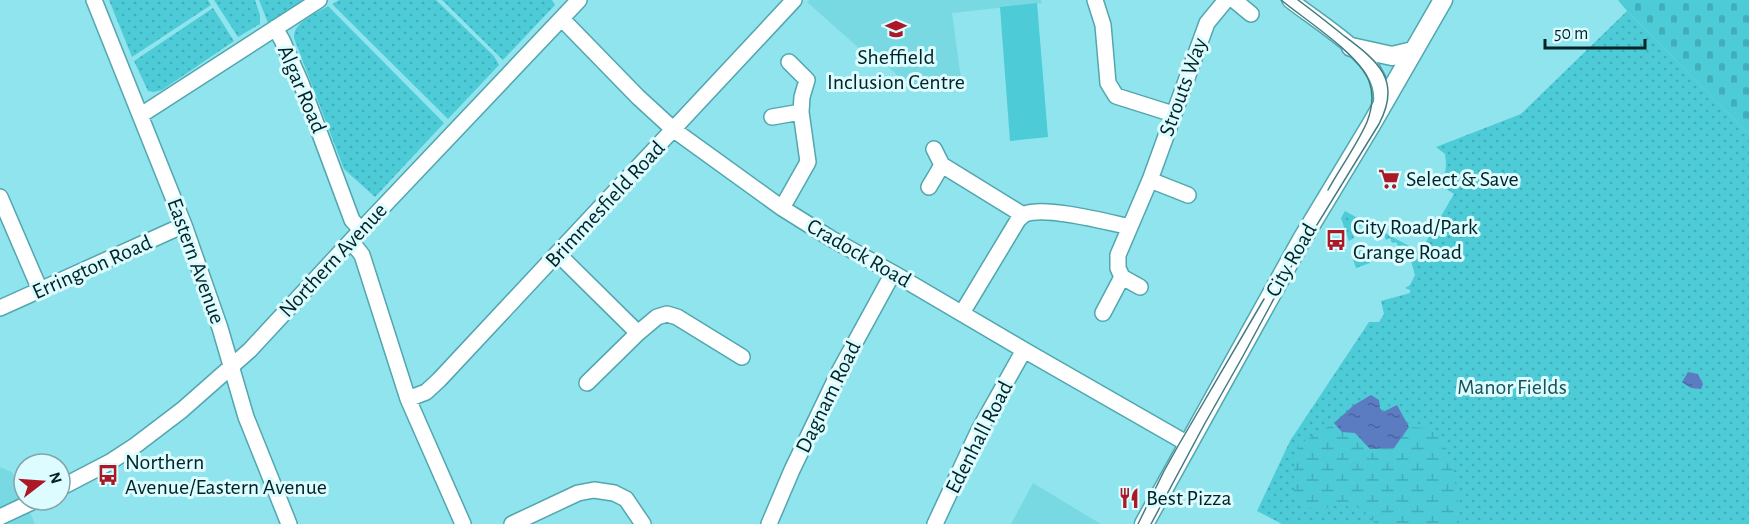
<svg xmlns="http://www.w3.org/2000/svg" width="1749" height="524" viewBox="0 0 1749 524" font-family="'Alegreya Sans',sans-serif">
  <defs>
    <pattern id="green-dots" width="8" height="8" patternUnits="userSpaceOnUse" patternTransform="scale(1.5)"><rect width="8" height="8" fill="#4dcbd7"/><path d="M2 2h.1M6 6h.1" fill="none" stroke="#41aeb9" stroke-width="1.8" stroke-linecap="round"/></pattern>
    <pattern id="wetland-marsh" width="20" height="14" patternUnits="userSpaceOnUse" patternTransform="scale(1.5)"><rect width="20" height="14" fill="#4dcbd7"/><path d="M1 5h8M5 5V1M11 12h8M15 12V8" fill="none" stroke="#41aeb9"/></pattern>
    <pattern id="cemetery-stones" width="16" height="16" patternUnits="userSpaceOnUse" patternTransform="scale(1.5)"><rect width="16" height="16" fill="#4dcbd7"/><path d="M2 7V4a2 2 0 0 1 4 0v3zM10 15v-3a2 2 0 0 1 4 0v3z" fill="#41aeb9"/></pattern>
    <pattern id="water-ripples" width="26" height="14" patternUnits="userSpaceOnUse" patternTransform="scale(1.5)"><rect width="26" height="14" fill="#5b7cc1"/><path d="M2 4q2-2 4 0t4 0M15 11q2-2 4 0t4 0" fill="none" stroke="#49659d"/></pattern>
  </defs>
  <rect width="100%" height="100%" fill="#90e4ed"/>
  <path fill="#78d9e3" d="M809 0H1041L1042 3 952 13 961 78 908 86 866 45 861 50 807 2Z
    M0 467 12 472 35 524H0Z
    M1033 483 1066 503 1101 524H1011Z"/>
  <path fill="url(#green-dots)" d="M109 0H208L211 5 132 57Z
    M214 0H255L260 15V24L238 37Z
    M259 0H301L302 1 268 23Z
    M339 0H436L494 56 499 65 448 119 332 4Z
    M442 0H552L555 5 503 60Z
    M328 6 444 123 375 197 344 169 294 38C293 22 316 14 328 6Z
    M213 8 234 41 162 90 154 92 148 91 134 61Z
    M1627 11 1749 134V524H1282L1257 511 1290 441 1369 322H1379L1384 314 1381 301 1410 293V290L1405 288 1410 285 1415 275 1411 261 1416 260 1418 255 1413 252 1410 253 1409 248 1404 249 1403 245 1398 246 1396 242 1392 243 1390 238 1386 240 1384 235 1379 237 1378 231 1369 234 1365 224 1351 229 1354 238 1349 241 1341 218 1345 211 1420 252 1454 194 1440 185C1446 172 1447 168 1445 154L1436 147 1521 114Z
    M1366 249 1370 263 1356 268 1351 253Z"/>
  <path fill="url(#wetland-marsh)" d="M1334 423 1342 432 1355 433 1394 448 1409 427 1426 428 1440 433C1453 463 1459 492 1459 524H1376L1361 508 1337 505 1316 511 1294 497V466L1298 445Z"/>
  <path fill="url(#cemetery-stones)" d="M1618 0H1749V134L1627 11Z"/>
  <path fill="#4dcbd7" d="M1037 3 1048 137 1010 141 1000 7Z"/>
  <path fill="url(#water-ripples)" d="M1688 372 1698 374 1703 384 1701 389 1691 388 1682 382Z
    M1371 395 1379 400 1380 408 1383 412 1397 405 1409 427 1394 448 1370 449 1355 433 1342 432 1334 423 1354 405Z"/>
  <g fill="none" stroke-linecap="round" stroke-linejoin="round">
    <defs>
      <path id="minor" d="M94 0 184 225 220 328 246 417 289 524
        M1095 0 1103 25 1108 83 1116 96 1173 114
        M1234 0 1251 14
        M1290 0C1313 18 1361 48 1374 72 1381 83 1383 96 1381 108
        M562 19 638 97 674 130 782 208 830 238 893 273 1024 350 1188 444
        M275 28 282 40 301 83 352 220 361 230
        M141 115 319 0
        M772 117 801 112
        M934 149 942 165 1023 215
        M1150 180 1188 195
        M929 187 942 165
        M0 197 40 290
        M782 208 808 162 801 112 802 97 807 80 789 62
        M351 241 362 255 408 399 463 524
        M558 254 638 333
        M1140 287 1122 277 1118 268V255L1150 180 1207 23 1226 0
        M0 308 184 225
        M962 313 1018 220C1020 218 1022 216 1025 214 1046 206 1107 222 1130 227
        M1103 313 1122 277
        M587 383 638 333 657 317 667 314 677 317 742 357
        M408 399 426 392 439 380 794 0
        M60 488 110 462 136 445 182 410 250 350 361 230 579 0
        M0 517 36 500
        M512 524 578 493 594 490 614 493 626 499 643 524
        M769 524 792 470 840 370 893 273
        M935 524 978 432 1024 350"/>
      <path id="major" d="M1351 47 1392 56 1413 51
        M1144 524 1301 241 1371 125 1443 0"/>
    </defs>
    <use href="#minor" stroke="#52a6af" stroke-width="18"/>
    <use href="#major" stroke="#52a6af" stroke-width="21"/>
    <use href="#minor" stroke="#fff" stroke-width="15"/>
    <use href="#major" stroke="#fff" stroke-width="18"/>
    <path stroke="#427c82" stroke-width="1.5" d="M1281 0C1304 19 1359 54 1369 81 1374 94 1372 109 1367 122 1358 143 1339 170 1328 190
      M1138 524 1164 471 1178 446 1264 299
      M1151 524 1204 425 1243 356 1291 267 1379 124C1403 79 1376 60 1343 35 1328 23 1313 11 1298 0"/>
  </g>
  <defs>
    <symbol id="school-bare" viewBox="-9 -9 18 18"><path d="M0-5L7-2L0 1L-7-2ZM-4 1L0 2.5L4 1V4Q0 6-4 4Z" fill="#ac1825" stroke="#dcfcff" stroke-width="2.5" paint-order="stroke"/></symbol>
    <symbol id="supermarket-bare" viewBox="-9 -9 18 18"><path d="M-6-5.5h2.5l.6 2H6L4.5 2H-2.5L-4.4-4H-6ZM-1.5 3.2a1.3 1.3 0 1 0 .1 0ZM3 3.2a1.3 1.3 0 1 0 .1 0Z" fill="#ac1825" stroke="#dcfcff" stroke-width="2.5" paint-order="stroke"/></symbol>
    <symbol id="bus-bare" viewBox="-9 -9 18 18"><path d="M-5-6H5V4H4V6H2V4H-2V6H-4V4H-5ZM-3.5-4V0h7V-4ZM-3.5 1.2v1.5H-2V1.2ZM2 1.2v1.5H3.5V1.2Z" fill="#ac1825" stroke="#dcfcff" stroke-width="2.5" paint-order="stroke"/></symbol>
    <symbol id="restaurant-bare" viewBox="-9 -9 18 18"><path d="M-5-6h1v4h1v-4h1v4h1v-4h1v5L-1.5 .5V6h-2V.5L-5-1ZM5-6V6H3V1.5H1.5Q1.5-4 5-6Z" fill="#ac1825" stroke="#dcfcff" stroke-width="2.5" paint-order="stroke"/></symbol>
  </defs>
  <g fill-rule="evenodd">
    <use href="#school-bare" x="881" y="14" width="30" height="30"/>
    <use href="#supermarket-bare" x="1374" y="164" width="30" height="30"/>
    <use href="#bus-bare" x="1321" y="225" width="30" height="30"/>
    <use href="#bus-bare" x="93" y="460" width="30" height="30"/>
    <use href="#restaurant-bare" x="1114" y="483" width="30" height="30"/>
  </g>
  <g text-anchor="middle" dominant-baseline="central" stroke-width="6" stroke-linejoin="round" paint-order="stroke">
    <g font-size="22" fill="#002327" stroke="#dcfcff" text-anchor="start">
      <text x="896" y="57" text-anchor="middle">Sheffield<tspan x="896" dy="25">Inclusion Centre</tspan></text>
      <text x="1406" y="179">Select &amp; Save</text>
      <text x="1353" y="227">City Road/Park<tspan x="1353" dy="25">Grange Road</tspan></text>
      <text x="125" y="462">Northern<tspan x="125" dy="25">Avenue/Eastern Avenue</tspan></text>
      <text x="1146" y="498">Best Pizza</text>
    </g>
    <g font-size="22" fill="#002327" stroke="#dcfcff">
      <text transform="translate(1183 87) rotate(-70)">Strouts Way</text>
      <text transform="translate(302 89) rotate(67)">Algar Road</text>
      <text transform="translate(605 204) rotate(-47)">Brimmesfield Road</text>
      <text transform="translate(859 253) rotate(30)">Cradock Road</text>
      <text transform="translate(333 260) rotate(-47)">Northern Avenue</text>
      <text transform="translate(1291 260) rotate(-60)">City Road</text>
      <text transform="translate(196 261) rotate(70)">Eastern Avenue</text>
      <text transform="translate(92 267) rotate(-24)">Errington Road</text>
      <text transform="translate(828 397) rotate(-64)">Dagnam Road</text>
      <text transform="translate(979 437) rotate(-63)">Edenhall Road</text>
    </g>
    <g font-size="22" fill="#195156" stroke="#dcfcff">
      <text x="1512" y="387">Manor Fields</text>
    </g>
  </g>
  <g transform="translate(42 482) rotate(73)"><circle r="28" fill="#dcfcff" stroke="#84a5a9" stroke-width="1.5"/>
  <path d="M0-4.5L10 22L0 15L-10 22Z" fill="#ac1825"/>
  <text y="-9" font-size="16" font-weight="bold" text-anchor="middle" fill="#002327">N</text>
  </g>
  <path d="M1545 39v9h100v-9" fill="none" stroke="#002327" stroke-width="3"/>
  <text x="1554" y="39" font-size="18" fill="#002327" stroke="#dcfcff" stroke-width="4.5" paint-order="stroke">50 m</text>
</svg>
